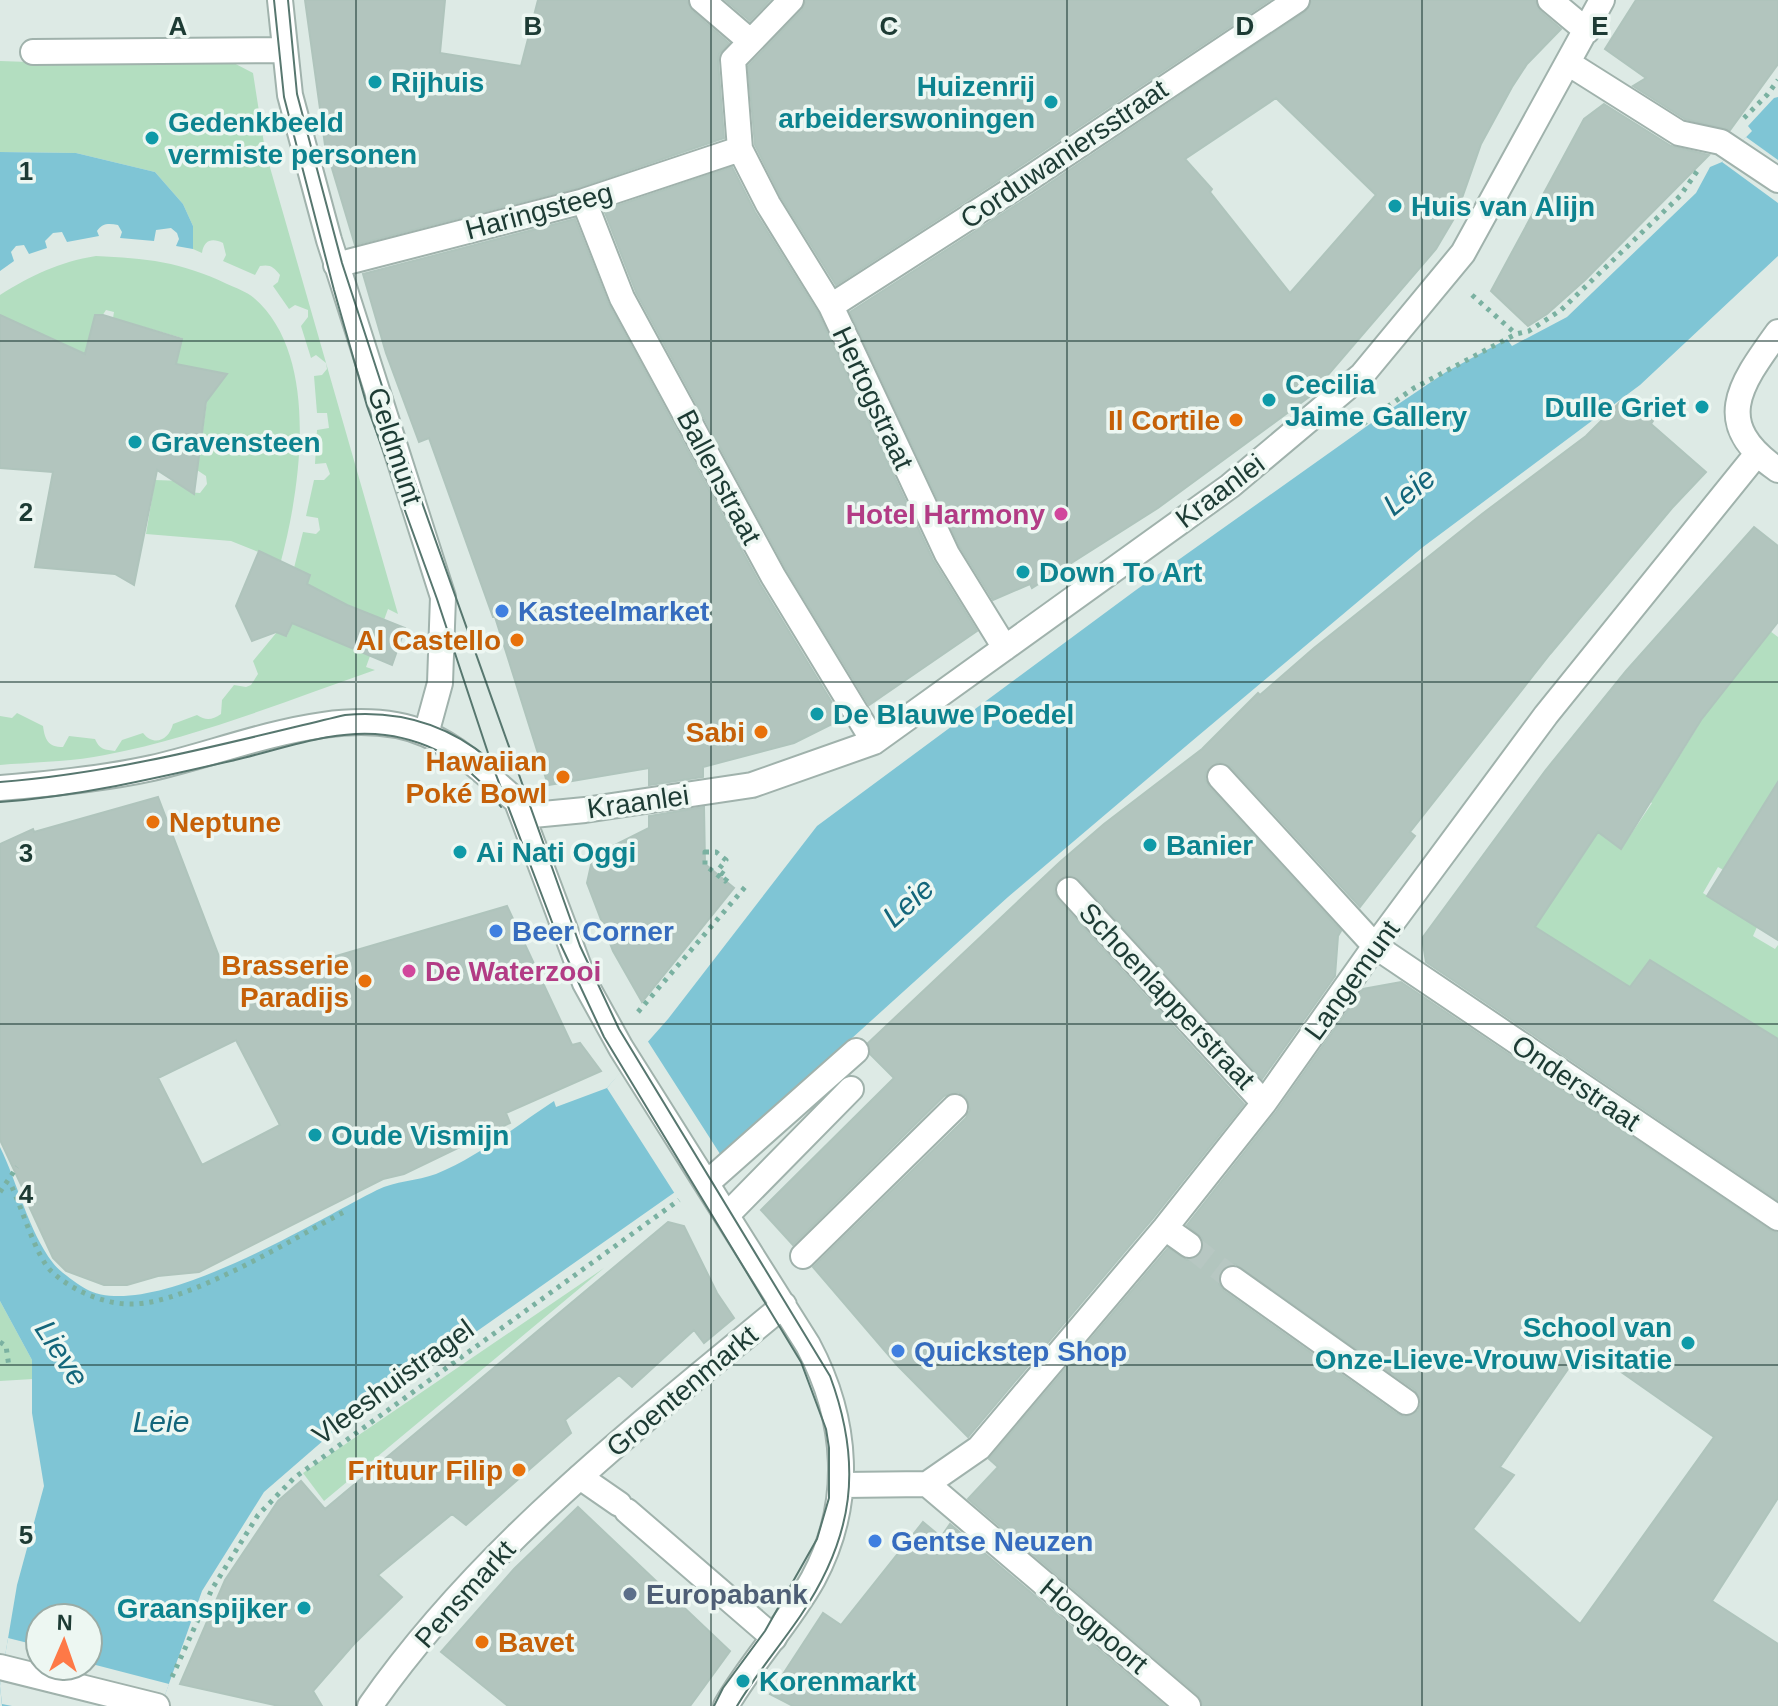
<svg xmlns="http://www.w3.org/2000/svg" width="1778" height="1706" viewBox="0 0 1778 1706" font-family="Helvetica,sans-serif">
  <rect width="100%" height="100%" fill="#ddeae5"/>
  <path fill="#b3dec0" d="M226 59 253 73 265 150 398 614 388 609 384 620 347 605 307 584 294 568 303 532 316 534 320 530 318 518 306 516 314 480H324L330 474 326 463 315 464 317 430 329 428 327 413H317L314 376 322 375 327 369 326 363 316 355 311 358 301 326 308 317V310L295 305 289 309 273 286 278 282 280 275C274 267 270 264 260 266L255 275 223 261 226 255 223 243C213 238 204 239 202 253L193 249V226L183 204 155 172 76 153 0 152V61L58 63Z
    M96 256C145 258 182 262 227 284 236 288 247 292 254 298 320 355 301 486 281 561L231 541 146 534 155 480 183 481C186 490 190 493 200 493L207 484 206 476 197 470 208 394 214 392 219 384 174 373 182 338 113 318 114 312 106 310 102 316 95 315 85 354 0 315V295C32 275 59 262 96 256Z
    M292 623 370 656 366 667 375 670C286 701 198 737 105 755 71 762 34 762 0 765V716L12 718 17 713 43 726C45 740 48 747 63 747L69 736 95 739C99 749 105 750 115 751L122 740 143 733C154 747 169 740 173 724L197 715C206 721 212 720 221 714L222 700 234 685 246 687 251 685 258 674 253 661 277 632 287 636Z
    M1770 631 1778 637V795L1755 819 1727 872 1718 867 1703 893 1757 927 1753 936 1775 949 1778 945V1056L1650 960 1630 987 1531 925 1598 832 1621 849 1652 803 1624 786 1669 749 1680 755 1698 726 1681 715 1703 684 1720 696Z
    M604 1268 324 1501 303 1473Z
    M0 1301 32 1360 33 1379 0 1381Z"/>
  <path fill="#7fc5d5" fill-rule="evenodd" d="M1778 97V256L1640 385 1423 547 1192 741 1008 897 705 1171 332 1433 264 1492 202 1591 161 1706H2L0 1686 17 1585 44 1486 32 1413V1360L0 1301V1147C18 1184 28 1230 53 1263 60 1272 76 1283 86 1289 150 1324 317 1220 377 1190 395 1181 417 1181 436 1174 478 1157 516 1126 554 1101L556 1107 607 1088 668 1019 817 826 1136 590 1391 409 1446 372 1507 339 1512 346 1567 317 1696 193 1710 167 1722 162 1752 131 1748 126 1774 98ZM40 1618H88V1666H40Z
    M0 152 76 153 155 172 183 204 193 226V249L176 246 179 239 177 233 171 228 156 230 154 241 120 238 122 232 118 225C109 223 102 223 97 231L99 236 67 242 62 232 53 233 45 241 47 248 29 254 24 245 16 246 11 252 14 261 0 271Z"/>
  <path fill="#ddeae5" d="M1746 137 1778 160V203L1722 162Z
    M647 1040 722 1157 675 1194 607 1088Z
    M8 1638 40 1646V1666H88V1663L169 1684 161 1706H12L2 1704 0 1686Z"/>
  <path fill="#b2c5be" stroke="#afc4bc" stroke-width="2" fill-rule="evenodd" d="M305 0H445L440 53 521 66 538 0H687L692 11 729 43 719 54 718 61 724 138 580 187 355 245 325 145Z
    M725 0H770L750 21Z
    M806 0H1270L1025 163 836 285 781 197 755 145 748 66 802 10Z
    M1312 0H1535L1540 11 1561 29 1527 64 1512 87 1481 144 1456 215 1436 249 1309 397 1158 508 1073 562 1032 588 1030 584 993 600 960 547 850 312 1041 189 1305 12ZM1276 98 1376 195 1290 293 1210 192 1212 189 1185 159Z
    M1636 0H1778V64L1730 130 1685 119 1633 86 1646 78 1605 49Z
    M1604 104 1671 146 1709 155 1585 280 1547 314 1528 326 1491 291 1584 119Z
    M732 167 755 212 818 313 933 560 977 631 869 705 786 569 636 292 604 210Z
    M575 219 609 305 760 584 842 719 794 743 703 767V777L649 785V768L548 785 495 617H493L429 438 419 442 386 353 363 274Z
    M0 315 85 354 95 315H103L182 339 176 364 227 374 206 402 194 494 157 470 134 585 115 574 35 567 53 472 0 468Z
    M1625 397 1653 421 1651 424 1706 472 1672 508 1550 654 1410 832 1415 836 1360 907 1231 767 1218 762 1206 772 1205 779 1209 787 1341 931 1338 936 1335 976 1262 1079 1080 880 1067 875 1055 885 1054 892 1058 900 1244 1104 1153 1218 968 1437 897 1365 813 1267 966 1118 970 1110 966 1097 958 1092 944 1096 793 1245 761 1210 894 1078 870 1054 868 1043 1060 862 1104 824 1202 749 1258 693 1260 695 1314 648 1482 514 1586 436Z
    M1754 527 1778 546V622L1701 720 1621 849 1598 832 1535 927 1630 987 1650 960 1778 1039V1200L1426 962 1423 944V937L1545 771 1626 671Z
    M259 551 310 575 307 584 347 605 405 628 392 665 292 623 286 636 276 632 252 641 236 606Z
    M1778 782V940L1707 896Z
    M158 797 228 980 326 959 507 906 572 1045 580 1043 601 1071 506 1113 510 1123 404 1174 383 1179 199 1272 158 1276 127 1285H104L66 1271 53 1258 29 1206 20 1198 23 1189 0 1140V844L33 829 34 832ZM236 1040 280 1125 202 1165 158 1078Z
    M704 807 705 864 734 888 642 1002 613 951 587 883 593 856 649 828V816Z
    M1401 982 1770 1230 1778 1233V1498L1712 1601 1778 1644V1706H1203L1198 1695 968 1499 998 1467 989 1459 1168 1248 1187 1260 1195 1259 1201 1254 1204 1247 1202 1238 1187 1225 1276 1112 1363 989ZM1235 1264 1415 1390 1421 1403 1418 1411 1405 1417 1397 1414 1224 1291 1219 1284 1220 1271 1226 1266ZM1584 1346 1714 1437 1580 1624 1473 1529 1514 1475 1500 1467Z
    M668 1222 684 1226 717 1293 734 1318 704 1343 694 1330 632 1387 619 1375 565 1420 571 1433 466 1525 452 1514 378 1575 402 1597 354 1644 313 1691 322 1706H279L180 1684 225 1580 278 1501 301 1481 325 1509Z
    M578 1507 730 1651 690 1706H508L441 1652 514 1569Z
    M923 1522 941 1537 950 1524 1165 1706H793L770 1694 823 1613 841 1625Z"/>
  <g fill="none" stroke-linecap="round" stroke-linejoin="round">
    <path stroke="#b7c7c2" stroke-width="24" stroke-dasharray="24 12" stroke-linecap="butt" d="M1189 1245 1233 1279"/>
    <defs>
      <path id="pedestrian" d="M707 1183 856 1051
        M727 1215 851 1089
        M803 1256 955 1107
        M580 1477 619 1504
        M627 1511 774 1638"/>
      <path id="minor" d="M280 0 290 95 329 240 443 597 440 683 426 734
        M702 0 750 41
        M791 0 733 60 740 149 768 204 831 306 947 554 1005 648
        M1550 0 1587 31
        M33 52 285 50
        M1568 63 1679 133 1721 142 1778 180
        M584 201 622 298 773 576 874 742
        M336 265 584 201 740 149
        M831 306 1033 176 1297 0
        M1778 332C1739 386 1711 424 1778 470
        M1220 777 1375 946 1778 1218
        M0 788C50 784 102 779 152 768 234 750 344 699 426 734 468 752 498 787 533 815L585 810 752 785 874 742 1230 486 1362 375 1463 253 1602 0
        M517 802 585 983 621 1048 808 1345C848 1420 854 1503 813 1579 788 1624 751 1662 726 1706
        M1069 890 1264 1103
        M1165 1228 1189 1245
        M1233 1279 1406 1402
        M927 1484 979 1448 1165 1228 1264 1103 1375 946 1546 715 1756 455
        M927 1484 1188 1706
        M843 1485 927 1484
        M0 1667 157 1706
        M370 1706C481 1547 637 1427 784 1305"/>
    </defs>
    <use href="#pedestrian" stroke="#a0b2ac" stroke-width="28"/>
    <use href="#minor" stroke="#a0b2ac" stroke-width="28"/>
    <path stroke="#7ab1a1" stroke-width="5" stroke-dasharray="4 6" stroke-linecap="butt" d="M1744 118 1767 95 1778 80
      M1472 295 1516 334
      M1363 424 1414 388 1516 334 1529 331 1561 310 1680 196 1698 170
      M705 852H716L726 860 718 870 728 877 725 881 705 865Z
      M638 1012 746 886
      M12 1187C22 1209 36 1255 50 1270 70 1290 105 1305 133 1304 189 1303 292 1239 344 1212
      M0 1192 17 1167
      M0 1342 6 1346 9 1367
      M172 1677 212 1589 258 1515 294 1478 679 1200"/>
    <use href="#pedestrian" stroke="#fff" stroke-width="24"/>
    <use href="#minor" stroke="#fff" stroke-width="24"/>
    <path stroke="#57776f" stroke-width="2" d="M274 0 284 97 334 290 367 406 437 599 490 759 560 943 604 1037 801 1362 826 1429 829 1448V1498L817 1539 765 1631 723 1688 714 1706
      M288 0 297 94 342 263 398 435 580 946 619 1029 830 1376C863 1465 854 1536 801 1615 780 1646 756 1674 737 1706
      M0 782C117 773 231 742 345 715 400 710 447 724 489 759
      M0 802C80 796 157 778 235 760 282 749 336 728 385 735 433 741 474 767 501 807"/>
  </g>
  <path fill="none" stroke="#1d3b34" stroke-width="2" stroke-opacity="0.55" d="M356 0V1706M711 0V1706M1067 0V1706M1422 0V1706M0 341H1778M0 682H1778M0 1024H1778M0 1365H1778"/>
  <g fill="#0f9aa8" stroke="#edf7f2" stroke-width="3">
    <circle cx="375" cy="82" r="8"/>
    <circle cx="1051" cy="102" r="8"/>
    <circle cx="152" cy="138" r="8"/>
    <circle cx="1395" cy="206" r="8"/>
    <circle cx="1269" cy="400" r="8"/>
    <circle cx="1702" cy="407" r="8"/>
    <circle cx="135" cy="442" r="8"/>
    <circle cx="1023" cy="572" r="8"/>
    <circle cx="817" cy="714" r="8"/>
    <circle cx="1150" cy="845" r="8"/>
    <circle cx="460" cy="852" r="8"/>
    <circle cx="315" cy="1135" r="8"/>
    <circle cx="1688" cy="1343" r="8"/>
    <circle cx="304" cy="1608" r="8"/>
    <circle cx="743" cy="1681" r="8"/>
  </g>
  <g fill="#e8710a" stroke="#edf7f2" stroke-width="3">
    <circle cx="1236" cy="420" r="8"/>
    <circle cx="517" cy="640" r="8"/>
    <circle cx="761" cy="732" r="8"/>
    <circle cx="563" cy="777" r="8"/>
    <circle cx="153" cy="822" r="8"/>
    <circle cx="365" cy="981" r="8"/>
    <circle cx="519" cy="1470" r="8"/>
    <circle cx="482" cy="1642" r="8"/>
  </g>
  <g fill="#d1479c" stroke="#edf7f2" stroke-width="3">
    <circle cx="1061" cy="514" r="8"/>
    <circle cx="409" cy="971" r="8"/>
  </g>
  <g fill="#3f7fe0" stroke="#edf7f2" stroke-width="3">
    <circle cx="502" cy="611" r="8"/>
    <circle cx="496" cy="931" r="8"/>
    <circle cx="898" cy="1351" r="8"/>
    <circle cx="875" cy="1541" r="8"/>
  </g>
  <circle fill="#5c6f8a" stroke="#edf7f2" stroke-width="3" cx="630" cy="1594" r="8"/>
  <g text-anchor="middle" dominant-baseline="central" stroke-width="7" stroke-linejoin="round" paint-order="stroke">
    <g font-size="28" font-weight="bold" fill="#0d838f" stroke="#edf7f2" text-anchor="start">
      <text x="391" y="82">Rijhuis</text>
      <text x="1035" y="86" text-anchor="end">Huizenrij<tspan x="1035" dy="32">arbeiderswoningen</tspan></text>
      <text x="168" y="122">Gedenkbeeld<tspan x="168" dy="32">vermiste personen</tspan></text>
      <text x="1411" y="206">Huis van Alijn</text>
      <text x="1285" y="384">Cecilia<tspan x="1285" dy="32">Jaime Gallery</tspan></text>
      <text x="1686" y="407" text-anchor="end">Dulle Griet</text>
      <text x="151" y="442">Gravensteen</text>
      <text x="1039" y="572">Down To Art</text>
      <text x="833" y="714">De Blauwe Poedel</text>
      <text x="1166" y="845">Banier</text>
      <text x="476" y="852">Ai Nati Oggi</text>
      <text x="331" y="1135">Oude Vismijn</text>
      <text x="1672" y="1327" text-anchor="end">School van<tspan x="1672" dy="32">Onze-Lieve-Vrouw Visitatie</tspan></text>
      <text x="288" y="1608" text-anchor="end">Graanspijker</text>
      <text x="759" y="1681">Korenmarkt</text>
    </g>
    <g font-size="28" fill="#1d3b34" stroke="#edf7f2">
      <text transform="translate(1064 154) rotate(-34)">Corduwaniersstraat</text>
      <text transform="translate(539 211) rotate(-15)">Haringsteeg</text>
      <text transform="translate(873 398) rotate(65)">Hertogstraat</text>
      <text transform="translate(395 446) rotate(72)">Geldmunt</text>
      <text transform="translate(719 477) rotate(62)">Ballenstraat</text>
      <text transform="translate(1220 491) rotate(-37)">Kraanlei</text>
      <text transform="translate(638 802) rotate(-8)">Kraanlei</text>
      <text transform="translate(1352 980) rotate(-54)">Langemunt</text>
      <text transform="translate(1167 996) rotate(47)">Schoenlapperstraat</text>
      <text transform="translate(1576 1083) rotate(34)">Onderstraat</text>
      <text transform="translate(393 1382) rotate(-36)">Vleeshuistragel</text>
      <text transform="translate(682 1391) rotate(-40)">Groentenmarkt</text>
      <text transform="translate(465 1594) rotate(-48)">Pensmarkt</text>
      <text transform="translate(1094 1626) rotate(40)">Hoogpoort</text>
    </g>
    <g font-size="28" font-weight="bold" fill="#c56008" stroke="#edf7f2" text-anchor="end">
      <text x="1220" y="420">Il Cortile</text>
      <text x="501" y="640">Al Castello</text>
      <text x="745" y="732">Sabi</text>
      <text x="547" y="761">Hawaiian<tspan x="547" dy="32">Poké Bowl</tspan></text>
      <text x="169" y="822" text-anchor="start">Neptune</text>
      <text x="349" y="965">Brasserie<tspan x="349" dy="32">Paradijs</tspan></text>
      <text x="503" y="1470">Frituur Filip</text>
      <text x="498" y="1642" text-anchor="start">Bavet</text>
    </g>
    <g font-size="28" font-weight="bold" fill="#b23c85" stroke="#edf7f2" text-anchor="end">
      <text x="1045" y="514">Hotel Harmony</text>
      <text x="425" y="971" text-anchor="start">De Waterzooi</text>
    </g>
    <g font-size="28" font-weight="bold" fill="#366cbe" stroke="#edf7f2" text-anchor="start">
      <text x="518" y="611">Kasteelmarket</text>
      <text x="512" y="931">Beer Corner</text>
      <text x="914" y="1351">Quickstep Shop</text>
      <text x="891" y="1541">Gentse Neuzen</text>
    </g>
    <g font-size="28" font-weight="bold" fill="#4e5e75" stroke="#edf7f2" text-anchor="start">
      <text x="646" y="1594">Europabank</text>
    </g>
    <g font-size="30" font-style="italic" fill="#13667b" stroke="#edf7f2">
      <text transform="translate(1409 491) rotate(-39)">Leie</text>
      <text transform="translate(908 902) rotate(-42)">Leie</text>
      <text transform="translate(62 1353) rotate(57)">Lieve</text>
      <text x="161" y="1421">Leie</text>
    </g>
  </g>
  <g font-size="26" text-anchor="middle" font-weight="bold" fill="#1d3b34" stroke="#edf7f2" stroke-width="7" stroke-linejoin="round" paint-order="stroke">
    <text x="178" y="35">A</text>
    <text x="533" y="35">B</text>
    <text x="889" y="35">C</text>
    <text x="1245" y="35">D</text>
    <text x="1600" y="35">E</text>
    <text x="26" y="180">1</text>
    <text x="26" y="521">2</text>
    <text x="26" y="862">3</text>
    <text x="26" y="1203">4</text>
    <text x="26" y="1544">5</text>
  </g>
  <g transform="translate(64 1642) rotate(2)"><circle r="38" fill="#edf7f2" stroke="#9aaca6" stroke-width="2"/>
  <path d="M0-6L14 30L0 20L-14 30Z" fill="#fe7947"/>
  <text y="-12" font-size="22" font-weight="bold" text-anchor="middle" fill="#1d3b34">N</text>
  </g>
</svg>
